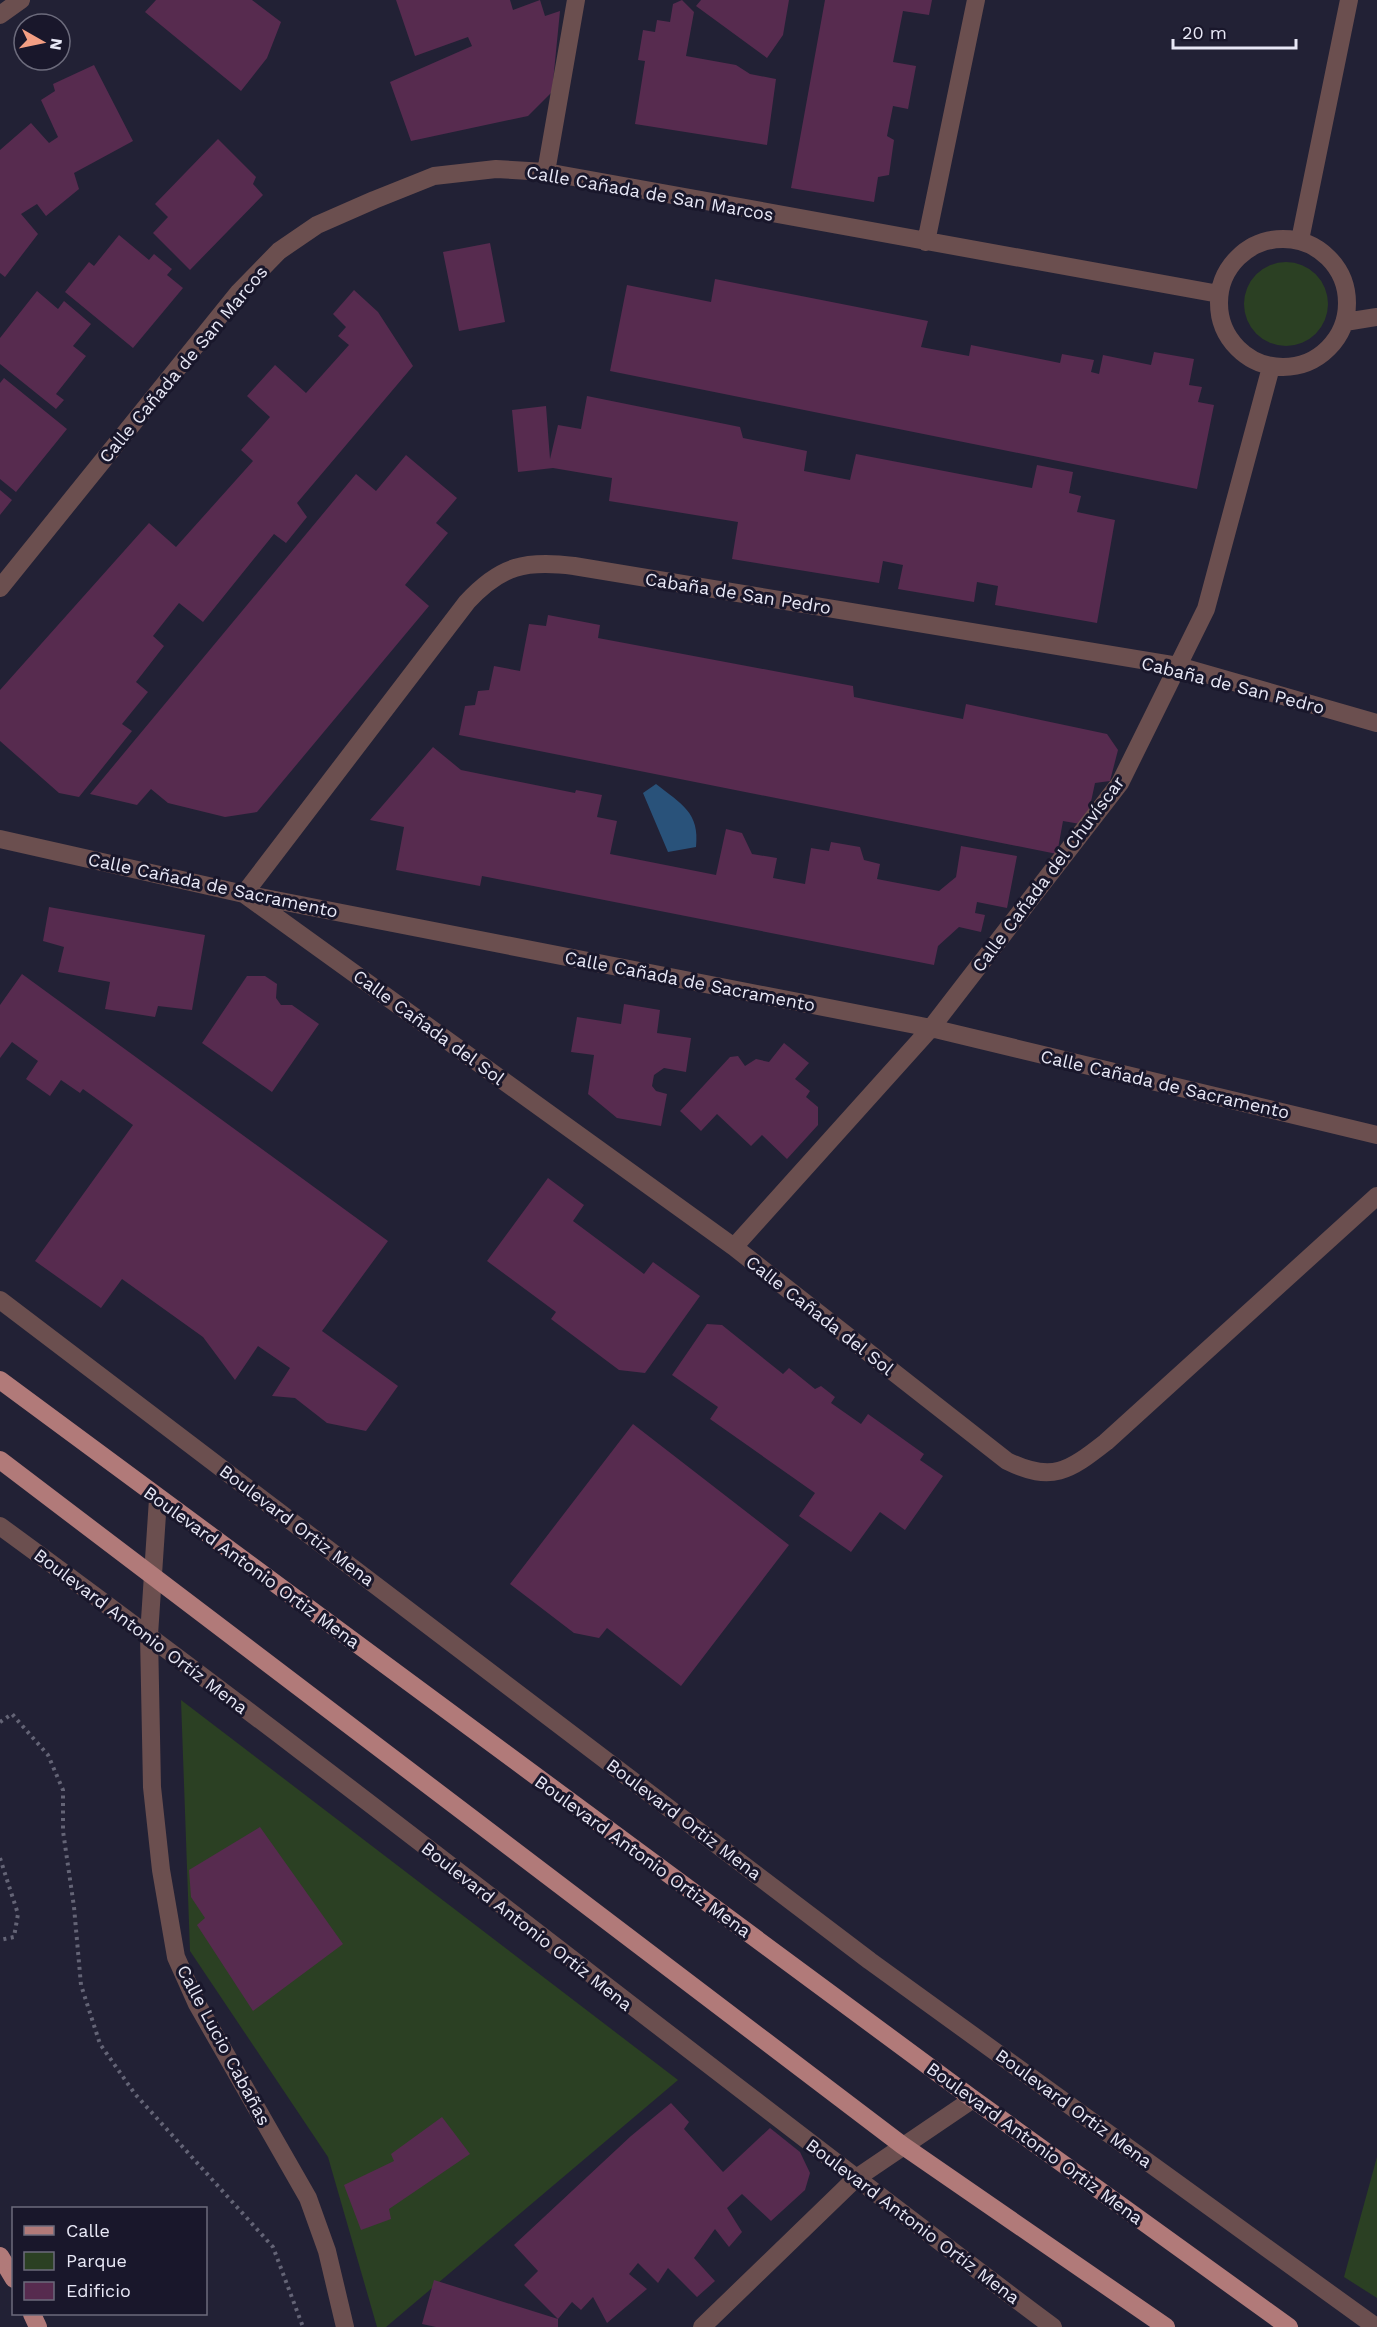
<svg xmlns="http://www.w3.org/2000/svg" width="1377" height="2327" viewBox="0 0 1377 2327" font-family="'Work Sans',sans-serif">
  <rect width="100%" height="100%" fill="#222135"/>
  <path fill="#2b4023" d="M1244 304a42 42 0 1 1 84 0a42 42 0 1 1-84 0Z
    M181 1700 678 2080 386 2327H377L328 2157 190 1951Z
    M1377 2157V2298L1344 2277Z"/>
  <path fill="#29527a" d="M656 784C681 804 700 812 696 847L668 852 643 793Z"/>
  <path fill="#572b4f" d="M156 0H252L281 22 267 58 241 91 145 12Z
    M396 0H510L513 10 540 0 545 16 560 11 552 92 528 116 411 141 390 82 472 46 468 37 415 56Z
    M682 0 694 12 686 56 736 65 750 74 776 79 767 145 635 124 645 61 638 60 643 30 655 32 657 20 670 22 673 4Z
    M701 0H789L783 35 767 58 696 6Z
    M825 0H932L929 15 903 11 893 62 916 66 908 109 893 106 887 136 894 140 889 175 878 177 874 202 791 188Z
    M94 65 133 141 74 173 79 189 46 216 37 204 21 214 38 234 5 277 0 273V150L31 123 49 143 58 137 41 100 55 91 53 84Z
    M218 139 256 177 253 184 263 195 190 270 153 233 168 217 155 204Z
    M119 235 149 260 154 254 172 269 167 275 183 288 133 348 65 292 89 262 94 266Z
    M490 243 505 322 459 331 443 252Z
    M715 279 928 321 921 347 969 356 971 345 1060 363 1062 354 1094 360 1091 372 1099 374 1103 355 1151 365 1154 352 1194 359 1189 385 1202 387 1198 402 1214 405 1197 489 610 371 627 285 711 302Z
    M354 290 378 312 413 366 297 503 307 517 286 543 274 534 203 622 179 603 153 636 164 646 136 682 148 692 122 724 132 731 79 797 59 793 0 741V690L149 523 176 547 253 461 241 450 270 417 247 396 275 365 306 393 349 345 338 336 346 327 333 314Z
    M37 291 58 309 64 301 91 324 73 346 86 356 56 394 64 400 56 409 0 364V338Z
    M4 378 67 429 16 492 0 479V383Z
    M587 396 740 427 743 438 807 451 804 471 850 480 856 454 1032 488 1037 465 1073 472 1069 493 1081 496 1077 512 1115 520 1097 623 995 605 998 586 977 582 974 602 898 589 903 565 883 561 879 583 732 559 738 522 609 501 612 478 553 468 518 472 512 410 546 406 550 459 558 425 581 429Z
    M406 455 457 498 436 523 448 533 405 585 429 606 257 812 225 817 168 803 151 789 137 805 90 794 356 474 376 491Z
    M0 490 12 500 0 515Z
    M548 615 600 625 598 638 853 686 854 697 963 719 966 704 1107 734 1118 750 1110 781 1095 783 1086 825 1063 821 1057 854 459 735 465 706 475 705 478 691 489 690 494 666 520 671 529 624 546 626Z
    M433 747 461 770 575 793 576 790 602 795 597 817 617 821 610 854 716 875 726 829 742 833 752 854 777 858 773 878 805 884 811 848 829 851 831 842 860 847 864 860 880 864 877 879 939 891 956 877 961 846 1017 856 1007 908 977 902 975 913 985 915 981 932 959 927 938 946 934 965 482 876 480 886 396 870 404 827 370 820Z
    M49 907 205 935 192 1010 158 1006 155 1017 105 1009 110 982 58 972 64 947 43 941Z
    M22 974 388 1241 322 1331 398 1386 366 1431 327 1423 295 1398 272 1396 290 1368 258 1346 235 1380 203 1337 122 1279 101 1308 35 1261 133 1125 83 1089 80 1093 61 1080 50 1096 26 1079 38 1061 12 1042 0 1058V1005Z
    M247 976H265L277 984 276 998 281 1005H292L319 1024 272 1092 202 1043Z
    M624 1004 660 1010 657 1033 691 1038 686 1072 664 1068 654 1075 652 1086 656 1091 667 1094 661 1126 617 1118 588 1094 594 1055 571 1052 577 1017 621 1024Z
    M784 1043 809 1063 795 1079 810 1091 806 1097 818 1107V1125L787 1159 762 1135 751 1146 717 1114 701 1131 680 1111 730 1057 738 1056 745 1066 756 1059 769 1062Z
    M548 1178 584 1205 573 1221 644 1274 653 1262 700 1296 645 1373 619 1370 551 1319 556 1312 487 1261Z
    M707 1324 722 1325 783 1374 789 1368 815 1389 821 1386 835 1397 831 1403 861 1424 868 1414 924 1454 920 1460 943 1476 905 1530 880 1512 851 1552 799 1516 815 1493 710 1419 718 1407 672 1375Z
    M633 1424 789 1545 681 1686 607 1628 599 1638 574 1633 510 1584Z
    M260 1827 343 1944 253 2011 197 1925 205 1918 191 1897 189 1870Z
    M671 2103 689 2122 684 2129 723 2172 770 2128 800 2152 810 2173 805 2190 771 2221 742 2194 727 2208 742 2232 729 2247 715 2229 694 2258 715 2281 697 2297 668 2268 658 2283 638 2263 629 2274 647 2289 607 2323 593 2297 581 2310 572 2302 558 2319V2327H436L422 2324 434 2280 558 2319 524 2285 538 2271 514 2245 631 2136Z
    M442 2117 470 2154 389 2209 391 2219 361 2230 344 2185 394 2161 391 2154Z"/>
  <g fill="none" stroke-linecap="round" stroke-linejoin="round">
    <path stroke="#646476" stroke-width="4" stroke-dasharray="3 4.5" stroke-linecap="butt" d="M0 1722 12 1714 48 1755 63 1790V1831L74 1907 81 1985 100 2044 135 2094 273 2247 303 2327
      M0 1858 18 1914 14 1937 0 1940"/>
    <path stroke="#6b4f4f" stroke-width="18" d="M546 172 576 0
      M1219 303a64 64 0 1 1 128 0a64 64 0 1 1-128 0Z
      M1300 240 1349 0
      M926 242 976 0
      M1345 322 1377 317
      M0 588 239 292 279 251 317 225 374 200 434 176 496 169 546 172 1219 294
      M1377 723 1178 666 574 566C526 560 501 565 467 602L244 894 734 1247 1007 1461C1052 1483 1069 1471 1106 1442L1377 1196
      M0 839 244 894 931 1028 1377 1135
      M734 1247 931 1028 1120 783 1206 609 1271 367
      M158 1499 149 1635 152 1787 161 1870 176 1957 197 2004 308 2198 327 2251 345 2327
      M702 2327 855 2179 973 2099"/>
    <path stroke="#6b4f4f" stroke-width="18" d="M0 15 21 0
      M0 1300 870 1961 1376 2327
      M0 1526C356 1786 700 2063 1053 2327"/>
    <path stroke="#b17a79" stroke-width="18" d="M0 1380 973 2099 1289 2327
      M0 1460 902 2145 1166 2327
      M0 2256 14 2279
      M32 2314 38 2327"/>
  </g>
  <g text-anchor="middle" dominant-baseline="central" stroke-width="6" stroke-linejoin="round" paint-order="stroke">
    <g font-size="18" fill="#e8e8f6" stroke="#19172b">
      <text transform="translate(650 193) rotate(10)">Calle Cañada de San Marcos</text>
      <text transform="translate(183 364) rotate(-50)">Calle Cañada de San Marcos</text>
      <text transform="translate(738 593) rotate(9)">Cabaña de San Pedro</text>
      <text transform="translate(1233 685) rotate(14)">Cabaña de San Pedro</text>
      <text transform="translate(1048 874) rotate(-53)">Calle Cañada del Chuvíscar</text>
      <text transform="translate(213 885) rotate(12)">Calle Cañada de Sacramento</text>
      <text transform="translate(690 981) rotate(11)">Calle Cañada de Sacramento</text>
      <text transform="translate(429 1027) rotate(36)">Calle Cañada del Sol</text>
      <text transform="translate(1165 1084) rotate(13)">Calle Cañada de Sacramento</text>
      <text transform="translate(820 1315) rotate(38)">Calle Cañada del Sol</text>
      <text transform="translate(297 1525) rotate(37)">Boulevard Ortiz Mena</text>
      <text transform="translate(252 1567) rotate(36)">Boulevard Antonio Ortiz Mena</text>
      <text transform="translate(141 1631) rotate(37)">Boulevard Antonio Ortíz Mena</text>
      <text transform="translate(684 1819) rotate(37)">Boulevard Ortiz Mena</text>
      <text transform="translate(643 1856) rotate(36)">Boulevard Antonio Ortiz Mena</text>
      <text transform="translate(527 1926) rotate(38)">Boulevard Antonio Ortíz Mena</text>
      <text transform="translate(224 2045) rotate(62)">Calle Lucio Cabañas</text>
      <text transform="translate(1074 2108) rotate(36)">Boulevard Ortiz Mena</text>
      <text transform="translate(1035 2143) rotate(36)">Boulevard Antonio Ortiz Mena</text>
      <text transform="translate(913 2221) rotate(37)">Boulevard Antonio Ortíz Mena</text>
    </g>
  </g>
  <rect x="12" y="2207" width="195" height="108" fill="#19172b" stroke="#6c6b7c" stroke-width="1.5"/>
  <rect x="24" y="2226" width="30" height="9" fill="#b17a79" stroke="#6c6b7c" stroke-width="1.5"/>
  <text x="66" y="2237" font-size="18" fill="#e8e8f6">Calle</text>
  <rect x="24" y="2252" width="30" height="18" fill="#2b4023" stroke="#6c6b7c" stroke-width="1.5"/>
  <text x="66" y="2267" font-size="18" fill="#e8e8f6">Parque</text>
  <rect x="24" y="2282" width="30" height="18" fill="#572b4f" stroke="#6c6b7c" stroke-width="1.5"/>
  <text x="66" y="2297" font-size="18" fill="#e8e8f6">Edificio</text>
  <g transform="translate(42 42) rotate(99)"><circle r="28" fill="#19172b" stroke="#6c6b7c" stroke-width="1.5"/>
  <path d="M0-4.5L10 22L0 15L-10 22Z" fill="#f39f84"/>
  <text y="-9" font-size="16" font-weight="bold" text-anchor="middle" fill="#e8e8f6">N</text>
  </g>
  <path d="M1173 39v9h123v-9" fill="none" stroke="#e8e8f6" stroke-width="3"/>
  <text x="1182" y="39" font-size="18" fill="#e8e8f6" stroke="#19172b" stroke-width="4.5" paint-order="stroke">20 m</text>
</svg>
